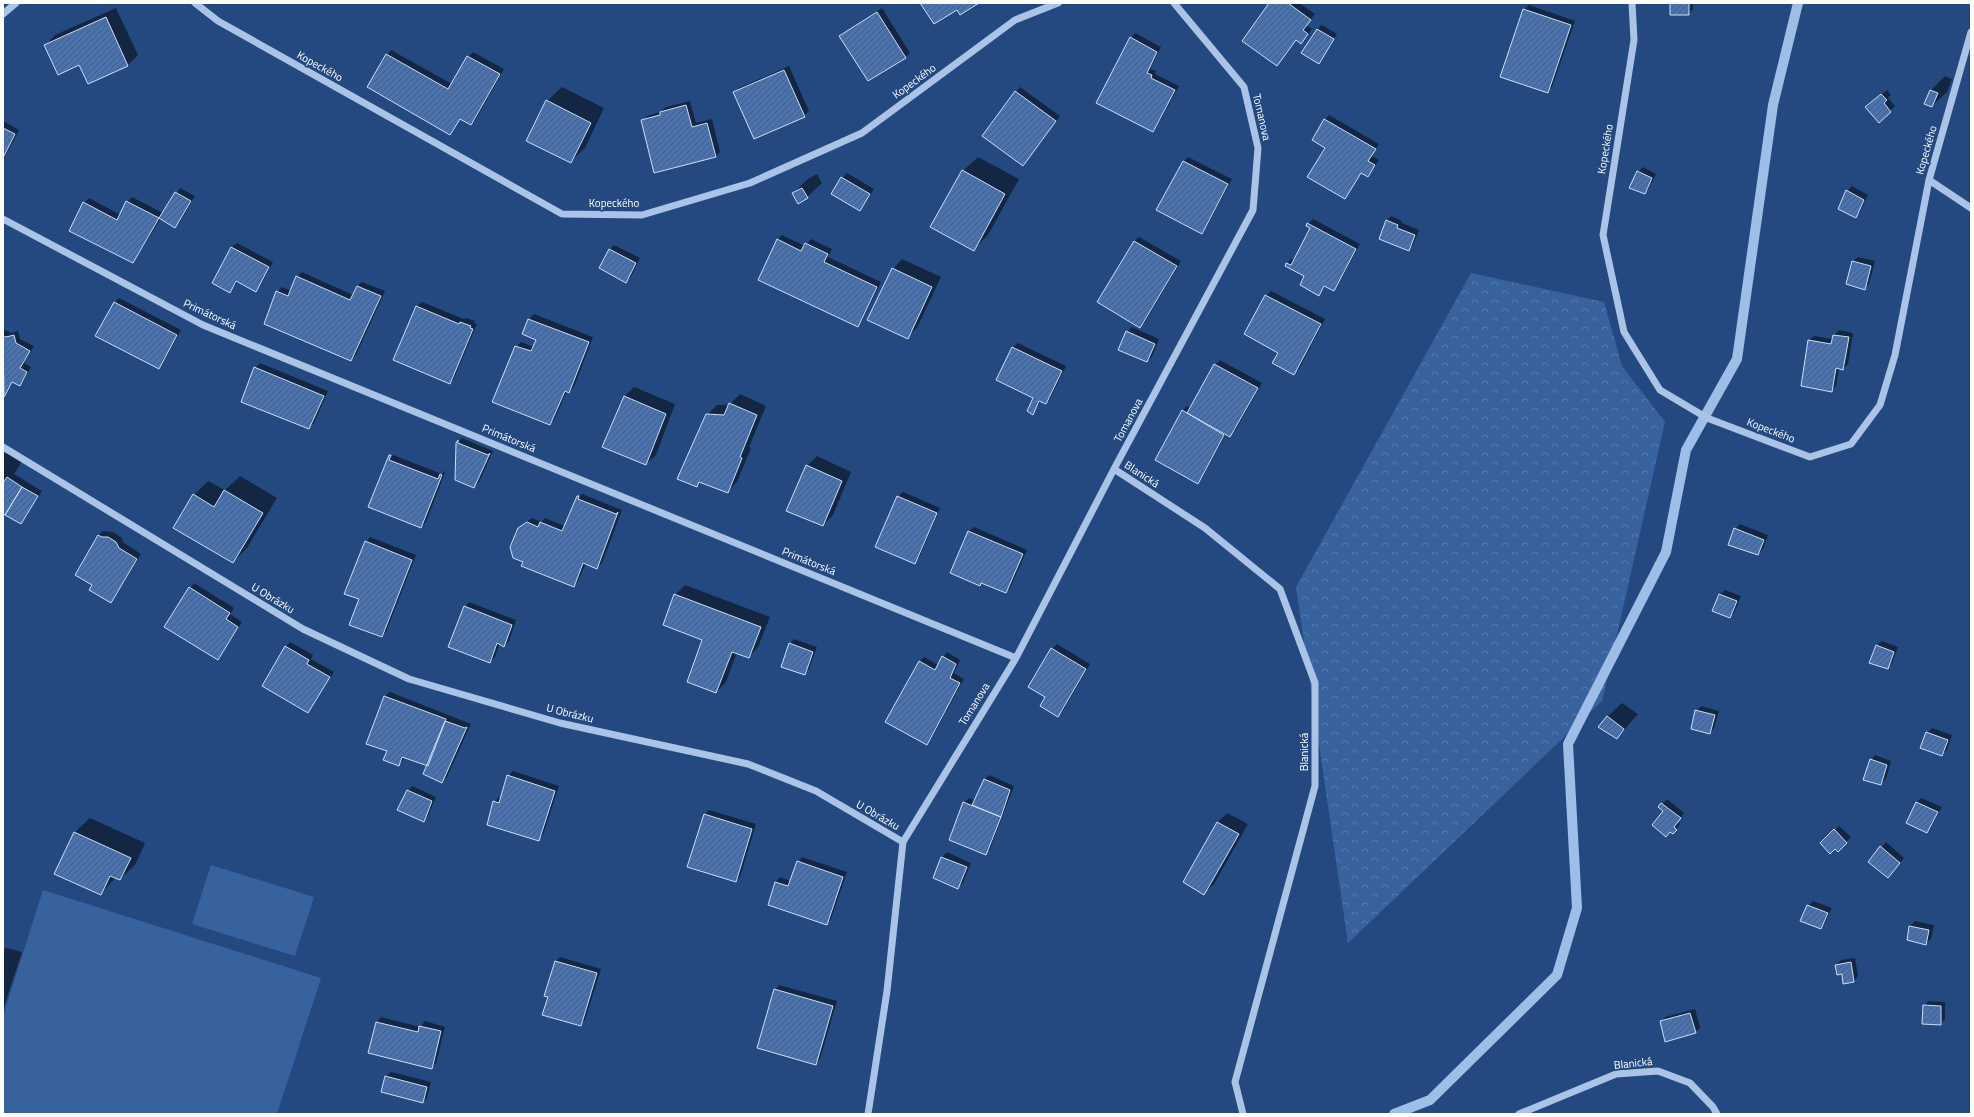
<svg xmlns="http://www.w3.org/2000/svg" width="1974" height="1117" viewBox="0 0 1974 1117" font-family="'Titillium Web',sans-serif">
  <defs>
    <pattern id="forest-crowns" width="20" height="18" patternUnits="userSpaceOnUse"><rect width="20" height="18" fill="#38629e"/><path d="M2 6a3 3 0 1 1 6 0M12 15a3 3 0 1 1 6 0" fill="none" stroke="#567aad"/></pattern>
    <pattern id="building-hatch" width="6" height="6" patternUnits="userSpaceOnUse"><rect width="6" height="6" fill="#4c72a9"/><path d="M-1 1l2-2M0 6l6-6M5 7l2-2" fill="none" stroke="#4c5d76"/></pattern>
  </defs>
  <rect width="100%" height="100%" fill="#244980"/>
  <path fill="#38629e" d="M211 865 314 897 295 956 192 924Z
    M43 890 321 978 277 1114H3V1016Z"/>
  <path fill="url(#forest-crowns)" d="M1471 273 1604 302 1622 366 1665 422 1602 701 1348 943 1296 587Z"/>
  <path fill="#0007" d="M1270 3H1299L1315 14 1306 25 1312 29 1301 43Z
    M1671 3H1693V9L1689 14Z
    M1529 5 1575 21 1552 87 1547 92 1524 10Z
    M116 8 138 55 128 65 89 83 80 64 46 45 55 35Z
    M882 8 910 53 905 57 841 36Z
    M1322 25 1337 34 1319 63 1317 29Z
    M1135 33 1161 47 1150 69 1156 71 1155 74 1179 86 1157 126 1153 131 1131 38Z
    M391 50 452 84 468 57 473 52 504 69 476 119 471 124 461 118 450 134 387 55Z
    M789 66 809 111 804 116 734 93 739 88Z
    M1945 76 1952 79 1947 92 1932 106 1925 103 1931 90Z
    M562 87 604 108 585 148 570 162 547 101Z
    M1020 87 1060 116 1023 165 1016 92Z
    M1887 90 1891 95 1888 98 1895 106 1879 121 1871 103Z
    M690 101 696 123 712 119 720 152 716 156 642 121 647 116 660 112 666 107Z
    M1329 115 1379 144 1372 156 1379 160 1368 176 1362 172 1345 198 1326 148 1325 120Z
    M3 121 19 130 3 161Z
    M978 157 1019 179 988 235 974 249 963 171Z
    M1188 157 1232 179 1206 228 1202 233 1184 161Z
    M1643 167 1656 174 1649 188 1645 193 1638 172Z
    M847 173 874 189 860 210 842 178Z
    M817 174 822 183 807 197 793 193 808 179Z
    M1852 186 1868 195 1860 212 1855 217 1847 191Z
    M180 188 195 196 180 222 175 226 161 218 137 257 132 261 84 203 89 198 121 215 127 202 132 197 163 213Z
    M1391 216 1402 221V223L1419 230 1413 245 1408 250 1387 220Z
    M1313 219 1360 244 1338 285 1334 290 1326 286 1319 294 1306 275 1287 264 1291 259 1294 260 1312 227 1308 224Z
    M782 235 805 246 811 239 832 249 828 257 881 282 862 321 858 326 777 240Z
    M1139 237 1181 261 1145 322 1140 327 1134 241Z
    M237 243 273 262 260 286 255 290 238 281 230 292 213 283 232 247Z
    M614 245 640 258 631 277 626 281 609 250Z
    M1858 257 1875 261 1869 284 1864 288 1853 261Z
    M902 259 941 277 917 328 907 337 893 269Z
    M302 272 353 295 357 286 362 282 385 291 356 355 351 360 277 292 282 287 291 291 297 277Z
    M1271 291 1325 319 1299 369 1294 373 1280 352 1266 296Z
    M119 298 181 330 163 363 159 368 114 303Z
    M422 302 464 319 466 318 475 321 474 323 477 324 454 378 450 383 395 360 417 306Z
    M534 314 593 337 574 387 569 392 567 391 554 420 550 424 516 347 521 342 534 347 538 339 523 333 529 319Z
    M1132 327 1159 339 1152 357 1147 361 1119 349 1127 332Z
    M3 329 11 333 18 331 20 339 34 346 24 363 31 367 24 380 20 385 13 382 4 396Z
    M1839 330 1853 333 1848 364 1843 369 1839 368 1836 386 1831 391 1809 340 1814 336 1833 339 1834 335Z
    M1018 343 1066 366 1050 399 1046 403 1041 401 1033 413 1035 398 997 380 1013 347Z
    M1220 360 1262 383 1235 431 1230 436 1226 434 1202 478 1197 482 1182 411 1187 406 1190 408 1215 365Z
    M260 363 328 391 314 423 309 428 255 368Z
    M634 387 675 404 656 455 646 464 624 397Z
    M740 394 766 406 749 447 751 448 737 482 727 492 701 482 697 486 707 415 717 405H729Z
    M462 438 493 451 479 482 474 487 457 443Z
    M3 449 22 461 14 474 42 491 20 523 3 512Z
    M393 455 442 474 446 470 426 522 421 527 388 460Z
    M817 456 851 472 833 515 823 525 807 466Z
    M240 476 277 498 247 548 233 562 194 495 208 481 225 490Z
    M903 492 940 508 919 558 915 562 898 497Z
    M582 494 622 510 602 563 597 568 586 563 578 581 574 586 524 561 518 528 532 518 541 522 545 518 565 526 577 499Z
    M1740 524 1768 535 1763 549 1758 554 1735 529Z
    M974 527 1027 550 1010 588 1006 592 983 582 980 585 969 531Z
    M103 531 113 532 121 537 124 543 141 554 115 597 111 602 94 584 77 574 98 535Z
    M370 537 416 555 386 632 382 636 360 599 366 542Z
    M194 583 234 608 230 614 242 622 218 658 190 588Z
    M685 585 770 617 758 647 749 657 737 652 726 682 716 692 704 640 675 595Z
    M1725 590 1741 596 1734 613 1729 617 1713 611 1720 594Z
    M469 602 516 620 509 641 504 646 500 643 495 657 490 662 465 607Z
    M794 639 817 647 809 669 804 674 790 644Z
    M1882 641 1898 647 1892 663 1887 668 1870 662 1877 645Z
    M290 642 313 655 311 659 334 672 308 712 286 647Z
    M1057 644 1090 664 1063 711 1058 716 1046 697 1052 649Z
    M947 652 960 660 954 673 964 679 931 739 927 744 919 662 924 657 938 665Z
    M390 692 471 724 447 777 442 781 428 765 405 757 399 765 388 750 367 743 385 696Z
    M1622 703 1638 714 1617 738 1607 717Z
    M1701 706 1719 711 1714 728 1710 733 1696 711Z
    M1932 728 1952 735 1947 750 1942 755 1927 733Z
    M1875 755 1891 761 1886 779 1881 784 1871 760Z
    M513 771 559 786 543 835 539 840 494 802 499 797 501 798 508 776Z
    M989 775 1014 786 990 849 986 854 964 803 969 798 975 800 985 779Z
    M412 786 436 797 428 816 424 820 408 791Z
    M1921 798 1942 807 1931 827 1927 832 1917 802Z
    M1667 799 1684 813 1678 822 1680 824 1673 833 1665 811 1660 807Z
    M709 810 756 824 740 877 736 881 705 814Z
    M1227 813 1248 824 1214 884 1204 893 1218 822Z
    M90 818 145 843 135 865 120 879 116 877 101 894 56 874 75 832Z
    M1839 826 1851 837 1838 850 1821 843Z
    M1886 842 1904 858 1892 872 1870 861Z
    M947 852 971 863 963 883 958 887 934 878 942 857Z
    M802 857 847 872 831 919 827 924 769 904 776 882 780 877 791 881 798 862Z
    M1813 901 1832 908 1825 923 1821 928 1808 906Z
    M1915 921 1934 925 1931 939 1926 943 1908 940 1910 926Z
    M3 947 22 952 3 1010Z
    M560 957 601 969 585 1020 581 1025 556 961Z
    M1855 958 1858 976 1854 981 1843 973 1836 965 1841 960Z
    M779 985 837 1001 820 1059 816 1064 775 990Z
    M1928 1001 1945 1002V1019L1940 1024 1924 1006Z
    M1695 1009 1700 1028 1695 1032 1661 1022 1665 1017Z
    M381 1017 420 1027 425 1021 445 1027 436 1063 431 1067 369 1052 377 1022Z
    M391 1072 431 1082 427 1098 423 1102 386 1076Z"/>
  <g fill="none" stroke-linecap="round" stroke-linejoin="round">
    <path stroke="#9ebee7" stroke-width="10" d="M1394 1114 1430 1100 1557 975 1577 908 1568 744 1666 552 1686 450 1737 359 1773 105 1798 3"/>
  </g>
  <path fill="url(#building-hatch)" stroke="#cedef5" d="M920 3H979L960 15 957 10 934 24Z
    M1269 3H1288L1311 20 1303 30 1308 34 1301 44 1296 40 1277 66 1242 41Z
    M1670 3H1689V15H1670Z
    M1523 9 1571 25 1548 93 1500 77Z
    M877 12 906 58 868 81 839 36Z
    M106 17 128 66 88 84 79 65 58 75 44 45Z
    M1317 29 1334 39 1319 64 1301 53Z
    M1130 37 1157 52 1147 73 1152 75 1151 78 1175 90 1153 132 1096 103Z
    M386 54 448 89 467 56 500 74 471 125 460 119 450 135 367 87Z
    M784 70 805 117 754 139 733 92Z
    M1930 90 1938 93 1932 107 1924 104Z
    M1015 91 1056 121 1023 166 982 136Z
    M1881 94 1887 100 1884 103 1891 112 1879 123 1865 107Z
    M546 100 591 123 571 163 526 141Z
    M686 105 692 127 707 123 716 157 654 173 641 120 660 115V112Z
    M1324 119 1376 149 1368 161 1375 165 1368 177 1361 173 1345 199 1307 177 1325 148 1312 140Z
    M3 128 15 134 3 158Z
    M1183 161 1228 184 1202 234 1156 210Z
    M962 170 1005 194 974 251 930 227Z
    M1637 171 1652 178 1645 194 1629 188Z
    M841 177 870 194 860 211 831 194Z
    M802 188 808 198 798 204 792 193Z
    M1846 190 1864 200 1856 218 1838 209Z
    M175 192 191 201 175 228 159 218Z
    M126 201 159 218 133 263 69 231 83 202 117 220Z
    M1386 220 1398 225 1397 228 1415 235 1409 251 1379 239Z
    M1307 223 1356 249 1334 291 1324 286 1319 296 1300 285 1304 276 1285 266 1286 263 1291 265 1310 228 1306 226Z
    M777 239 801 251 805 243 828 254 824 262 877 287 858 327 758 280Z
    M1134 241 1177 266 1140 328 1097 302Z
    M231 247 269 267 256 292 236 281 230 293 212 283Z
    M609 249 636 263 626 283 599 268Z
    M1852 261 1871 266 1865 290 1846 284Z
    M892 268 932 287 908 339 867 320Z
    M296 276 350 300 357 286 381 296 351 361 264 324 276 291 288 296Z
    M1265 295 1321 324 1294 375 1272 363 1278 353 1244 334Z
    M114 302 177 335 159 369 95 336Z
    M416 306 459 324 460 322 471 326 470 328 473 329 450 384 393 360Z
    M528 319 589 342 569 393 565 391 550 425 492 402 515 346 531 351 536 340 522 334Z
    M1126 331 1155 344 1147 362 1118 350Z
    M14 335 16 343 30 351 20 368 27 372 20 386 12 382 4 397 3 336 6 337Z
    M1833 335 1849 337 1843 370 1836 368 1832 392 1801 386 1808 340 1831 344Z
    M1012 347 1062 371 1046 404 1039 401 1033 415 1027 411 1033 398 996 380Z
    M1214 364 1258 388 1230 437 1187 413Z
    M254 367 324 396 309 429 241 402Z
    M624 396 666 414 646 465 602 447Z
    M729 403 757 415 740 457 742 458 728 493 699 482 697 487 677 479 706 414 724 415Z
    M1182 410 1224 435 1198 484 1155 460Z
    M458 440V443L488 455 490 453 474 488 455 480 456 443Z
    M389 455H391L389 460 438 479 440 474 442 475 421 528 368 507Z
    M806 465 842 481 823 526 786 511Z
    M7 477 22 487 5 515 3 514V483Z
    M22 487 38 496 21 524 5 515Z
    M224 490 263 513 233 563 173 528 193 494 214 507Z
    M577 496H579L578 499 616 514 618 512 597 569 583 563 574 587 521 566 523 562 513 558 510 547 518 528 527 522 538 527 540 522 562 531Z
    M897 496 937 513 915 564 875 547Z
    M1734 528 1764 540 1758 555 1728 545Z
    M968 531 1023 554 1006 593 981 583 980 586 950 573Z
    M98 535 102 537H108L116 542 119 548 137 559 111 603 89 590 92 585 75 575Z
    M365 541 412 560 382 637 349 625 359 599 344 594Z
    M189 587 230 613 226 619 238 627 218 660 164 627Z
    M674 594 761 627 749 658 732 652 716 693 687 682 702 640 663 625Z
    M1719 594 1737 601 1730 618 1712 611Z
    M464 606 512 625 504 647 497 643 490 663 448 647Z
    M789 643 813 652 805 675 781 667Z
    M1876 645 1894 652 1888 669 1869 663Z
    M285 646 309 660 307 664 330 677 308 713 262 686Z
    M1051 648 1086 669 1058 717 1040 706 1045 697 1028 687Z
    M942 656 956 664 950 678 960 683 927 745 885 722 919 661 935 670Z
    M384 696 446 719 428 766 402 757 399 766 383 760 387 751 366 744Z
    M1695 710 1715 715 1710 734 1691 729Z
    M1607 716 1624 729 1617 739 1598 727Z
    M445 721 465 728 467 727 442 783 423 774Z
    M1926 732 1948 740 1942 756 1920 748Z
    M1870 759 1887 765 1881 785 1863 780Z
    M507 775 555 791 539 841 487 825 493 801 499 803Z
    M984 779 1010 790 1001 817 972 805Z
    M407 790 432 801 424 822 397 810Z
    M963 802 1001 817 986 855 949 840Z
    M1916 802 1938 812 1927 833 1906 823Z
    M1661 803 1681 818 1674 827 1677 830 1673 834 1670 832 1666 837 1652 825 1663 811 1658 807Z
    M704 814 752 829 736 882 687 867Z
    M1217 822 1239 834 1204 895 1183 882Z
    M1834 829 1847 843 1838 852 1835 849 1830 854 1820 843Z
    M74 832 131 858 120 880 110 876 101 895 54 874Z
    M1880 846 1900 863 1888 878 1868 862Z
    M941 857 967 867 958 889 933 878Z
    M797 861 843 877 827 925 768 905 775 882 788 886Z
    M1807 905 1828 913 1821 929 1800 921Z
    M1909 926 1929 930 1926 945 1907 940Z
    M555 961 597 973 581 1026 542 1015 548 997 544 996Z
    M1851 962 1854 982 1843 984 1842 974 1837 975 1835 965Z
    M774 989 833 1006 816 1065 757 1048Z
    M1923 1005 1941 1006V1025L1922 1024Z
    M1690 1013 1696 1033 1665 1042 1660 1021Z
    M376 1022 418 1032 419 1026 441 1031 432 1069 368 1053Z
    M385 1076 427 1087 423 1103 381 1092Z"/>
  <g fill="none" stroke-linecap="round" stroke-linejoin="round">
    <path stroke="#aac3e7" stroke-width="7" d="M195 3 218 21 562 214 642 215 750 183 862 133 1015 20 1058 3
      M1632 3 1634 40 1603 235 1624 332 1660 390 1707 418 1810 457 1851 444 1880 405 1895 355 1929 180 1971 32
      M3 14 16 3
      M1929 180 1971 208
      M3 219 203 325 1016 658
      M3 447 303 629 409 679 560 723 748 764 816 791 903 842
      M1114 469 1205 528 1280 589 1315 683V786L1235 1082 1243 1114
      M868 1114 887 991 903 842 1016 658 1114 469 1253 210 1258 148 1244 87 1174 3
      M1519 1114 1616 1074 1658 1071 1690 1083 1713 1107 1717 1114"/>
  </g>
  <g text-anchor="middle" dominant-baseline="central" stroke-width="3.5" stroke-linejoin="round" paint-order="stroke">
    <g font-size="11" fill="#fff" stroke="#244980">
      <text transform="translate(320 66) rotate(29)">Kopeckého</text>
      <text transform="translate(914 81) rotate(-36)">Kopeckého</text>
      <text transform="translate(1262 117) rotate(77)">Tomanova</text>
      <text transform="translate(1605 149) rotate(-81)">Kopeckého</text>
      <text transform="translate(1926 150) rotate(-74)">Kopeckého</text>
      <text x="614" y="203">Kopeckého</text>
      <text transform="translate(210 314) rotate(25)">Primátorská</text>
      <text transform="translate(1128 420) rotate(-62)">Tomanova</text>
      <text transform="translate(1771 430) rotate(21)">Kopeckého</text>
      <text transform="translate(509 438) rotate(22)">Primátorská</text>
      <text transform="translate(1142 474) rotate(33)">Blanická</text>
      <text transform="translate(809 561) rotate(22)">Primátorská</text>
      <text transform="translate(273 598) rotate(31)">U Obrázku</text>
      <text transform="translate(974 704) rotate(-58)">Tomanova</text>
      <text transform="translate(570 713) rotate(14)">U Obrázku</text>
      <text transform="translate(1304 752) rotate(-90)">Blanická</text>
      <text transform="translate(878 815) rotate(30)">U Obrázku</text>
      <text transform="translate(1633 1063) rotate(-6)">Blanická</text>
    </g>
  </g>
  <rect width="1974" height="1117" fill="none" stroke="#ffffff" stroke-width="8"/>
</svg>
